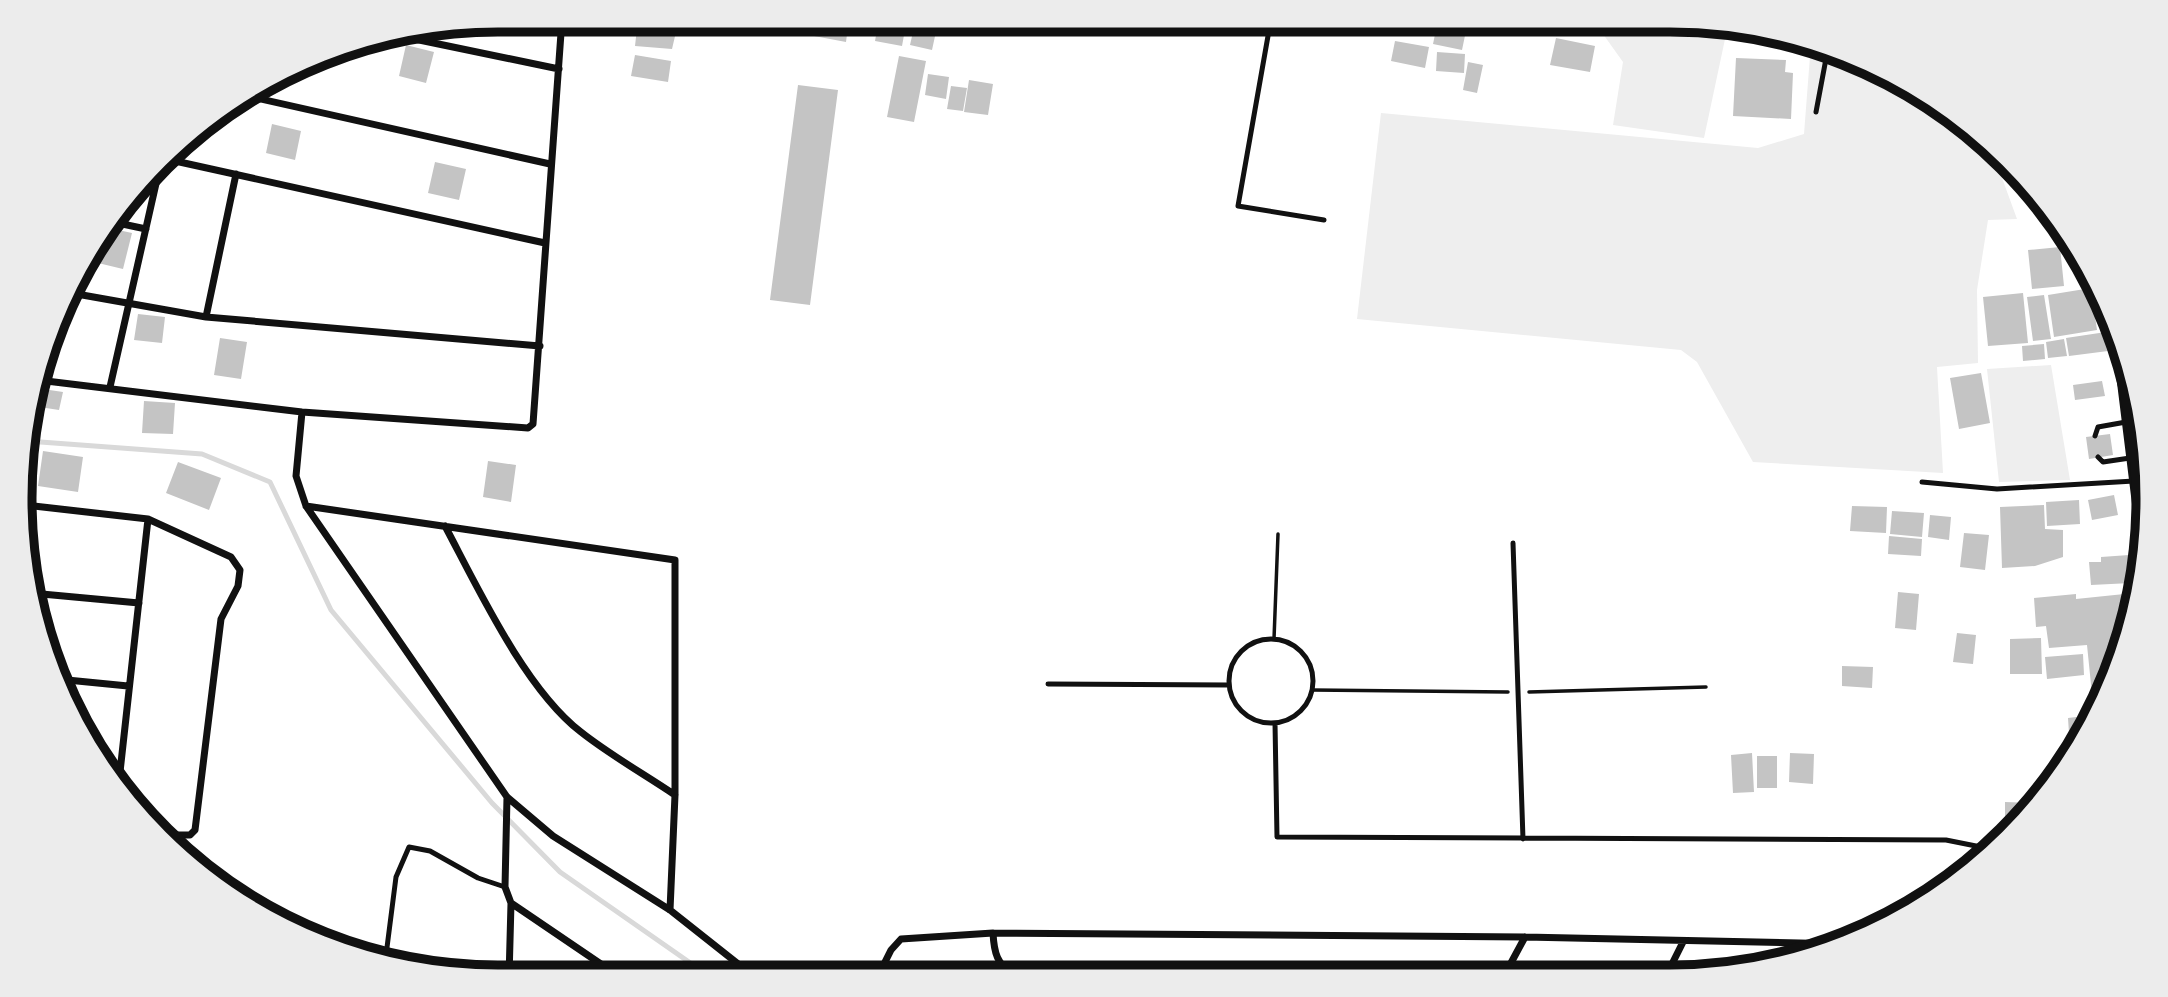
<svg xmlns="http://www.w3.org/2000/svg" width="2168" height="997" viewBox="0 0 2168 997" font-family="'PT Sans',sans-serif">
  <rect width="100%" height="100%" fill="#fff"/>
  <path fill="#eee" d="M1575 19H1670L1728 25 1704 138 1613 125 1623 62 1603 34 1580 26 1581 21Z
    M1811 43 1853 56 1935 100 1990 145 2017 219 1988 220 1977 290 1978 363 1937 367 1943 473 1753 462 1697 362 1681 350 1357 319 1381 113 1758 148 1804 134Z
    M2051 365 2070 480 1999 482 1987 369Z"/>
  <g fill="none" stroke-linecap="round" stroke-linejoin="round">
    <path stroke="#d9d9d9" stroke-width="5" d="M27 441 202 454 270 482 331 610 492 803 560 872 699 969"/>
  </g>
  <path fill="#c4c4c4" d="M638 19H694L676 32 672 49 635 46Z
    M817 19H849L846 42 814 36Z
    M879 19H907L902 46 875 41Z
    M1438 20 1467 26 1462 50 1433 44Z
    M915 23 937 27 932 50 910 45Z
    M1741 26 1766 29 1765 34H1741Z
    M1556 38 1595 46 1590 72 1550 65Z
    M1395 41 1429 47 1425 68 1391 61Z
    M406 45 434 52 426 83 399 76Z
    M1437 52 1465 54 1464 73 1436 71Z
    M635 55 671 61 668 82 631 76Z
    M899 56 926 61 914 122 887 117Z
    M317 57 314 74 290 70Z
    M1736 58 1786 60 1785 72 1793 73 1791 119 1733 116Z
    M1468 62 1483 65 1477 93 1463 90Z
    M928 74 949 77 946 99 925 95Z
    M969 80 993 84 988 115 964 112Z
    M798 85 838 90 810 305 770 300Z
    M951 86 967 88 963 111 947 109Z
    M272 124 301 131 295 160 266 153Z
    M435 162 466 169 459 200 428 193Z
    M109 228 132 233 123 269 98 263Z
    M2060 247 2064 286 2032 289 2028 250Z
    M2091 288 2097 330 2054 337 2048 295Z
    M2023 293 2028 343 1988 346 1983 297Z
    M2044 295 2051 339 2033 341 2027 297Z
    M138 314 165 317 162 343 134 340Z
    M2106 332 2108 351 2069 356 2066 338Z
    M220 338 247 342 241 379 214 375Z
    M2064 339 2067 356 2048 358 2046 342Z
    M2044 344 2045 359 2023 361 2022 346Z
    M1981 373 1990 423 1959 429 1950 378Z
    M2102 381 2105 396 2075 400 2073 385Z
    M36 388 63 392 59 410 33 406Z
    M144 401 175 403 173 434 142 433Z
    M2110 434 2113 455 2089 459 2086 437Z
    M43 451 83 457 78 492 38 486Z
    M488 461 516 465 511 502 483 497Z
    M178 462 221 478 209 510 166 493Z
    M2114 495 2118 515 2092 520 2088 500Z
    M2079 500 2080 524 2047 526 2046 502Z
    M2044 505 2045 529 2063 530V557L2035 566 2002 568 2000 507Z
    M1852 506 1887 507 1886 533 1850 531Z
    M1892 511 1924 513 1922 537 1890 534Z
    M1930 515 1951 517 1949 540 1928 537Z
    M1964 533 1989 535 1985 570 1960 567Z
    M1889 536 1922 539 1921 556 1888 554Z
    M2129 555 2131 583 2091 585 2089 562H2101V557Z
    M1898 592 1919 594 1916 630 1895 628Z
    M2134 593 2135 607 2112 682 2094 714 2087 645 2049 648 2046 626 2036 627 2034 598 2076 594V599Z
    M32 597 41 598 40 619 37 618Z
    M1957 633 1976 635 1973 664 1953 662Z
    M2041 638 2042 674H2010V639Z
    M2083 654 2084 675 2047 679 2045 657Z
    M1842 666 1873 667 1872 688 1842 686Z
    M2093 715 2084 731 2069 733 2068 718Z
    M1752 753 1754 792 1733 793 1731 755Z
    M1790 753 1814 754 1813 784 1789 782Z
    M1757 756H1777V788H1757Z
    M2005 802 2037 803 2005 835Z"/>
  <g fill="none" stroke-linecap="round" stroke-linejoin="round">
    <path stroke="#111" stroke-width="3.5" d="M1274 639 1278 534
      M1312 690 1508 692
      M1529 692 1706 687"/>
    <path stroke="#111" stroke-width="5" d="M1271 19 1238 206 1324 220
      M853 33 856 19
      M1816 112 1828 48
      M2095 436 2098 427 2126 422
      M2098 457 2103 462 2130 458
      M1922 482 1997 489 2134 481
      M1513 543 1523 839
      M1229 681a42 42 0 1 1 84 0a42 42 0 1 1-84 0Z
      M1048 684 1229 685
      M1275 723 1277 837 1946 840 1991 849
      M385 963 396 877 409 847 430 851 478 878 505 887"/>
    <path stroke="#111" stroke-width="7" d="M1472 19 1519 30
      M400 36 559 69
      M243 95 550 164
      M166 159 545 243
      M113 222 146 229
      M71 293 206 317 540 346
      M206 317 236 174
      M38 380 302 412 528 428 533 424 562 19
      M110 387 160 166
      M302 412 296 476 306 506 507 797 553 836 670 910 742 967 738 977
      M25 505 148 519 231 557 240 570 238 586 221 619 195 830 190 835H163
      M306 506 675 560V795L670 910
      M445 526C478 588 525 689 581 732 610 755 644 774 675 795
      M31 593 139 603
      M57 679 128 686
      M119 781 148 519
      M507 797 505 887 511 903 620 977
      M993 933C994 953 997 964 1014 976
      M742 967 758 977
      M1505 974 1525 937
      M1667 974 1683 942
      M878 976 891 950 901 939 993 933 1525 937 1844 944
      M509 978 511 903"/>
    <path stroke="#111" stroke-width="14" d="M2118 334 2144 544"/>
  </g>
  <path d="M0 0H2168V997H0ZM498 32H1670A466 466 0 0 1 2136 498V499A466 466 0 0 1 1670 965H498A466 466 0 0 1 32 499V498A466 466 0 0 1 498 32Z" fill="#ececec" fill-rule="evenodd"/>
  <path fill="none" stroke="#111" stroke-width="9" d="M498 32H1670A466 466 0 0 1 2136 498V499A466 466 0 0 1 1670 965H498A466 466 0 0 1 32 499V498A466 466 0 0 1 498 32Z"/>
</svg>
